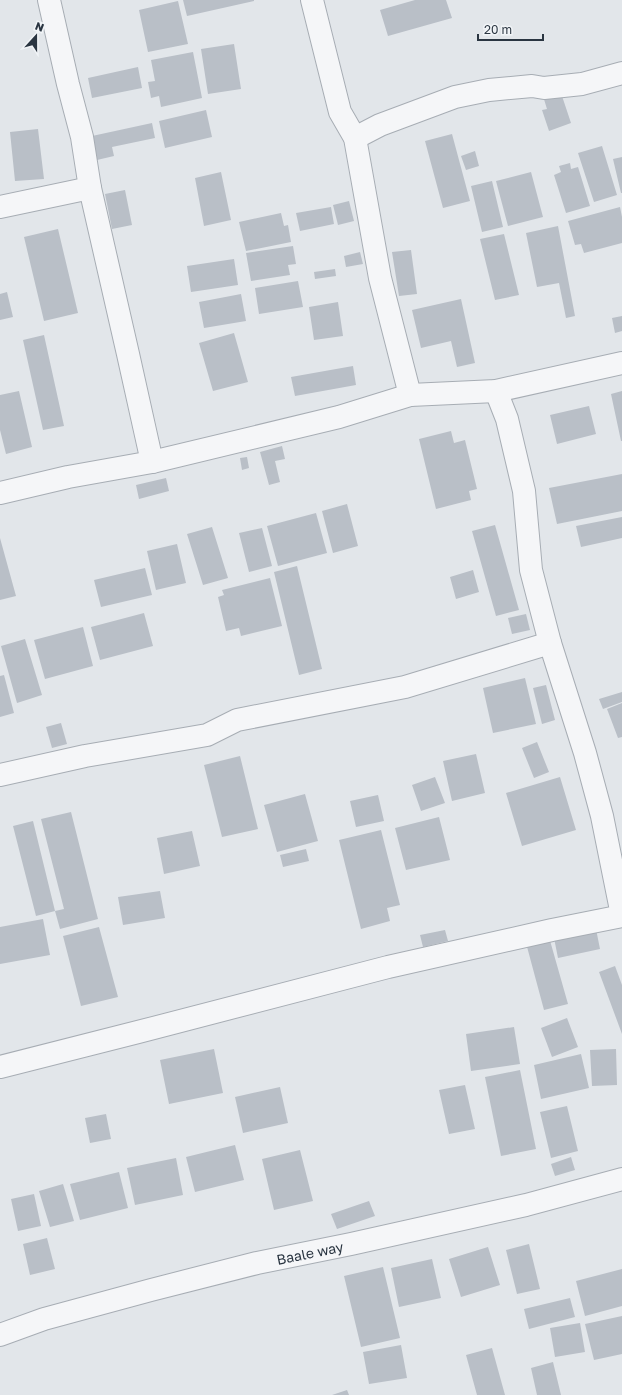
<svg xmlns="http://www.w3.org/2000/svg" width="622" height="1395" viewBox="0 0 622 1395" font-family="'Golos Text',sans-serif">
  <rect width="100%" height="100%" fill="#e2e6ea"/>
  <path fill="#b9bfc7" d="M183 0H254V1L187 16Z
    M415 0H446L452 18 388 36 380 10Z
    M178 1 188 44 148 52 139 10Z
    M234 44 241 89 208 94 201 49Z
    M193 52 202 98 161 107 159 96 151 98 148 82 155 81 151 60Z
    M138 67 142 88 92 98 88 78Z
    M560 90 571 123 549 131 542 110 547 109 543 96Z
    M206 110 212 137 165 148 159 121Z
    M152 123 155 138 112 147 114 156 97 160 92 136Z
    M38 129 44 179 15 181 10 132Z
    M452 134 470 201 443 208 425 141Z
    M602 146 617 195 594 202 578 153Z
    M475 151 479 166 466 170 461 156Z
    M622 157V193H621L613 159Z
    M570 163 571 169 578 167 590 206 566 213 554 175 561 172 559 166Z
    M221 172 231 220 204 226 195 178Z
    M531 172 543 217 508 226 496 181Z
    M492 181 503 227 482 232 471 186Z
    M125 190 132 225 112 229 105 194Z
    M349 201 354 221 338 225 333 205Z
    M331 207 334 224 300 231 296 213Z
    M620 207 622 217V243L584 253 581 244 575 245 568 221Z
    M281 213 284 226 288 225 291 242 246 251 239 222Z
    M558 226 575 316 566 318 559 283 537 287 526 233Z
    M58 229 78 313 44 321 24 237Z
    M504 234 519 295 495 300 480 239Z
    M293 246 296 264 288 265 290 275 251 281 246 253Z
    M411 250 417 294 399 296 392 252Z
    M360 252 363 264 346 267 344 256Z
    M234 259 238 285 191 292 187 266Z
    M335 269 336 276 315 279 314 272Z
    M298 281 303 307 259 314 255 288Z
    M7 292 13 317 0 320V294Z
    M241 294 246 321 204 328 199 302Z
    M461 299 475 363 457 367 451 341 421 348 412 310Z
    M338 302 343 336 314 340 309 307Z
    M622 316V331L615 333 612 318Z
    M234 333 248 382 213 391 199 343Z
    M44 335 64 426 43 430 23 340Z
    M353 366 356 385 295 396 291 377Z
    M19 391 32 447 6 454 0 430V395Z
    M622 391V441H621L611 394Z
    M589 406 596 434 557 444 550 415Z
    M451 431 454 443 465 440 477 489 469 491 471 500 436 509 419 439Z
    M282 446 285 459 275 461 280 482 269 485 260 452Z
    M247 457 249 468 242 470 240 458Z
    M622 474V511L557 524 549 488Z
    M166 478 169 491 139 499 136 485Z
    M347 504 358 546 333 553 322 511Z
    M316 513 327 553 278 566 267 526Z
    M622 517V538L581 547 576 526Z
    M495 525 519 610 496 616 472 531Z
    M212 527 228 578 203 585 187 534Z
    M262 528 272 566 249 572 239 533Z
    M0 538 16 596 0 600Z
    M177 544 186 583 156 590 147 551Z
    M297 566 322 669 299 675 274 572Z
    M145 568 152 595 101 607 94 580Z
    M473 570 479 592 456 599 450 577Z
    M270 578 282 626 241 636 239 628 226 631 218 597 224 595 222 590Z
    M144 613 153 646 100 660 91 627Z
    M526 614 530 630 512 634 508 618Z
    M83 627 93 666 45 679 34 640Z
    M25 639 42 695 17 703 1 646Z
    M4 675 14 713 0 717V676Z
    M525 678 536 724 493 733 483 688Z
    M546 685 555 720 542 724 533 688Z
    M622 692V702L603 709 599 699Z
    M622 703V737L618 738 607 709Z
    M61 723 67 744 52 748 46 727Z
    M537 742 549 772 534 778 522 748Z
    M476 754 485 793 452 801 443 761Z
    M240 756 258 829 222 837 204 765Z
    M435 777 445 803 421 811 412 785Z
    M560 777 576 830 522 846 506 793Z
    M305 794 318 841 277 852 264 805Z
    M378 795 384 821 356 827 350 801Z
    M71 812 98 919 60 929 55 911 36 916 13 826 33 821 55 911 64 909 41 819Z
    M439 817 450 860 406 870 395 828Z
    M381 830 400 905 387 908 390 921 361 929 339 840Z
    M192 831 200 866 164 874 157 838Z
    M306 849 309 861 283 867 280 855Z
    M160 891 165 918 123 925 118 897Z
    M43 919 50 955 0 964V927Z
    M99 927 118 997 81 1006 63 936Z
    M596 929 600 949 558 958 554 938Z
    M445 930 448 941 423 947 420 935Z
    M549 937 568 1004 544 1010 526 943Z
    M615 966 622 985V1034L599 972Z
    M567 1018 578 1047 552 1057 541 1028Z
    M514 1027 520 1064 471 1071 466 1034Z
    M214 1049 223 1093 169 1104 160 1060Z
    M616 1049 617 1085 592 1086 590 1050Z
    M581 1054 589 1088 541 1099 534 1065Z
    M520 1070 536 1149 501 1156 485 1077Z
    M465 1085 475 1129 449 1134 439 1090Z
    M280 1087 288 1123 243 1133 235 1097Z
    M567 1106 578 1151 551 1158 540 1112Z
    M106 1114 111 1139 90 1143 85 1118Z
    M235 1145 244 1180 195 1192 186 1157Z
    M300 1150 313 1201 274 1210 262 1159Z
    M571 1157 575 1170 555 1176 551 1164Z
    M176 1158 183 1195 135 1205 127 1168Z
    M119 1172 128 1208 80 1220 70 1184Z
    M63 1184 74 1221 50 1227 39 1191Z
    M34 1194 41 1226 18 1231 11 1199Z
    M369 1201 375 1216 337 1229 331 1214Z
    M47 1238 55 1269 30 1275 23 1244Z
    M529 1244 540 1289 517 1294 506 1250Z
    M488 1247 500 1285 461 1297 449 1259Z
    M432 1259 441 1298 399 1307 391 1268Z
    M383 1267 400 1338 361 1347 344 1276Z
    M622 1269V1306L585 1316 576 1281Z
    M570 1298 575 1317 529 1329 524 1309Z
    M622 1316V1354L594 1360 585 1324Z
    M580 1323 585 1352 555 1357 550 1328Z
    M401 1345 407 1378 369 1384 363 1352Z
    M492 1348 505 1395H477L466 1355Z
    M553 1362 561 1395H537L531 1368Z
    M347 1390 349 1395H332Z"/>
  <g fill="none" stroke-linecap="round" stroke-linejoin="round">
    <defs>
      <g id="minor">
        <path d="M49 0 68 84 82 137 90 188 128 354 152 462"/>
        <path d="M312 0 340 112 355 138 380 278 410 395"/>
        <path d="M355 138 380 125 455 97 489 90 532 86 544 88 582 84 622 73"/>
        <path d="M0 207 90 188"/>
        <path d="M496 391 507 419 524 491 531 570 550 643 585 753 602 816 622 915"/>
        <path d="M0 493 68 477 152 462 339 417 410 395 496 391 622 363"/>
        <path d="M0 775 85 756 207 735 237 720 405 687 550 643"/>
        <path d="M0 1067 138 1032 388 967 552 930 622 916"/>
        <path id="s1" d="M0 1335 44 1319 151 1290 257 1263 351 1244 526 1205 622 1179"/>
      </g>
    </defs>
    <use href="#minor" stroke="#a7adb4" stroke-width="24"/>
    <use href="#minor" stroke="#f5f6f8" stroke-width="22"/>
  </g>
  <g text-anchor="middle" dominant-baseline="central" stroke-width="3" stroke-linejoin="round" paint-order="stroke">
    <g font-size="14" fill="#2a3541" stroke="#f1f4f7">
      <text stroke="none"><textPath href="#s1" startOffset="321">Baale way</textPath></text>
    </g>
  </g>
  <g transform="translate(36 36) rotate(21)" stroke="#f1f4f7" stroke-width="3" paint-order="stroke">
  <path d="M0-3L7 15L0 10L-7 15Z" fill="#2a3541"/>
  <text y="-6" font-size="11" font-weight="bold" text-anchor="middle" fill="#2a3541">N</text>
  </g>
  <path d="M478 34v6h65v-6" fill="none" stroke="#2a3541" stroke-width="2"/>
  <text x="484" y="34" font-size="12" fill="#2a3541" stroke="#f1f4f7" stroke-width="3" paint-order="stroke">20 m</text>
</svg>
